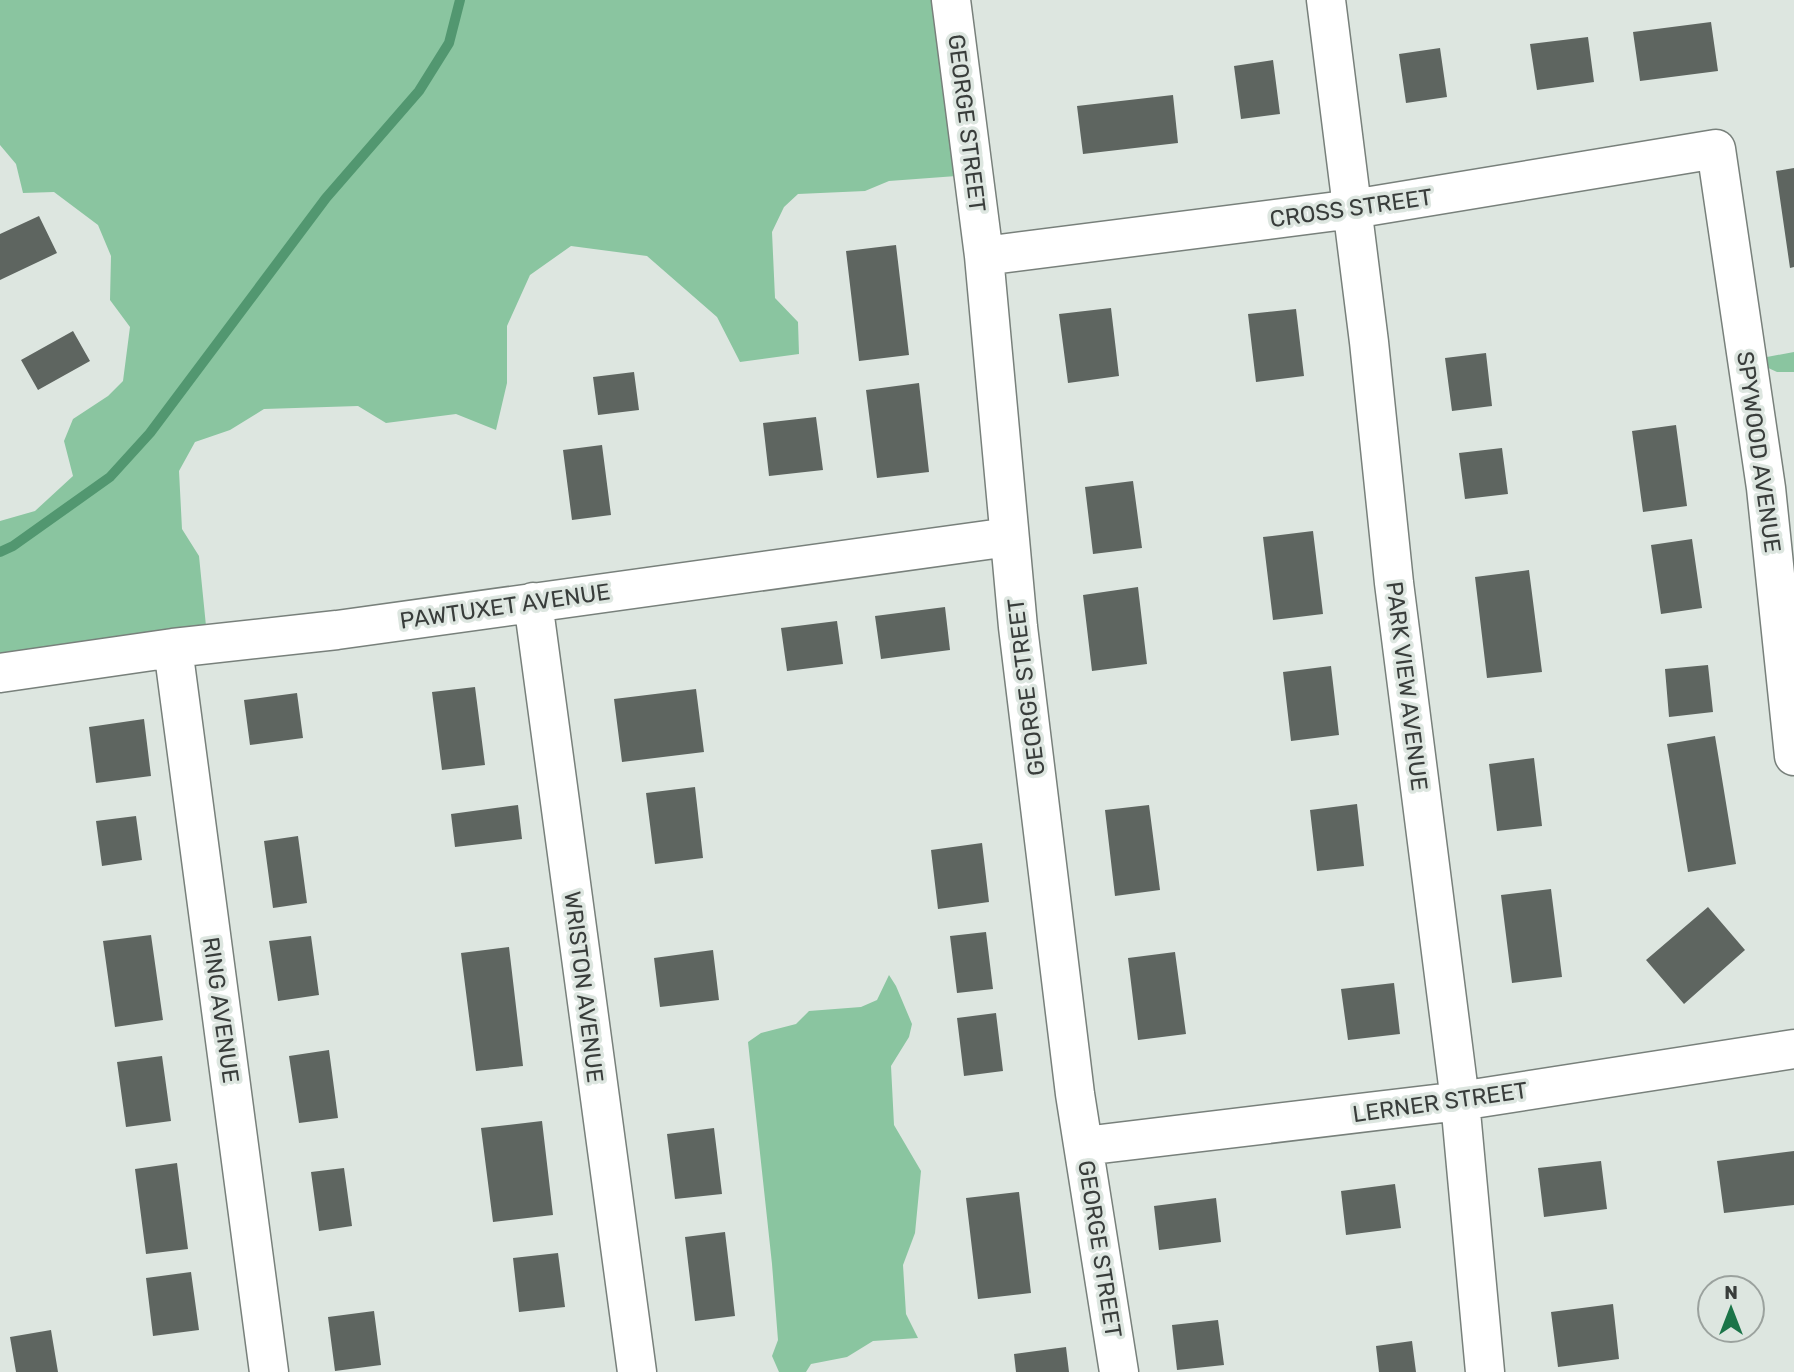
<svg xmlns="http://www.w3.org/2000/svg" width="1794" height="1372" viewBox="0 0 1794 1372" font-family="Rubik,sans-serif">
  <rect width="100%" height="100%" fill="#dde6e0"/>
  <path fill="#8ac5a0" d="M0 0H952L970 175 889 181 865 191 798 194 784 207 772 232 775 298 798 322 799 354 740 362 717 317 647 256 571 246 530 275 507 326V383L496 430 456 414 386 423 358 406 264 409 230 430 195 442 179 471 182 529 199 556 208 646 0 670V521L35 511 73 476 64 441 73 419 108 396 123 381 130 327 110 300 111 256 98 225 54 192 23 193 16 164 0 145Z
    M1794 352V372H1777L1751 360Z
    M889 975 896 986 912 1024 909 1037 891 1066 894 1125 921 1171 915 1233 903 1265 906 1314 918 1338 873 1341 847 1357 811 1364 806 1372H779L772 1356 778 1340 772 1264 748 1042 761 1033 796 1024 809 1011 861 1007 877 1000Z"/>
  <g fill="none" stroke-linecap="round" stroke-linejoin="round">
    <path stroke="#529770" stroke-width="10" d="M0 552 13 546 110 477 150 433 326 198 419 91 449 43 460 0"/>
  </g>
  <path fill="#5e6560" d="M1711 22 1718 71 1640 81 1633 32Z
    M1588 37 1594 82 1537 90 1530 44Z
    M1440 48 1447 97 1406 103 1399 54Z
    M1273 60 1280 114 1241 119 1234 66Z
    M1173 95 1178 143 1083 154 1077 106Z
    M1794 168V267L1790 268 1776 171Z
    M39 216 57 253 0 280V234Z
    M896 245 909 355 859 361 846 251Z
    M1111 308 1119 376 1068 383 1059 314Z
    M1296 309 1304 376 1256 382 1248 314Z
    M73 331 90 361 38 390 21 360Z
    M1486 353 1492 406 1452 411 1445 358Z
    M634 372 639 410 598 415 593 377Z
    M919 383 929 472 877 478 866 390Z
    M816 417 823 470 769 476 763 423Z
    M1676 425 1687 506 1643 512 1632 431Z
    M602 445 611 515 572 520 563 450Z
    M1502 448 1508 494 1465 499 1459 453Z
    M1133 481 1142 548 1093 554 1085 487Z
    M1313 531 1323 614 1273 620 1263 537Z
    M1692 539 1702 608 1661 614 1651 545Z
    M1529 570 1542 672 1487 678 1475 577Z
    M1138 587 1147 664 1092 671 1083 595Z
    M945 607 950 650 881 659 875 616Z
    M837 621 843 664 787 671 781 628Z
    M1708 665 1713 712 1669 717 1665 669Z
    M1331 666 1339 735 1291 741 1283 672Z
    M475 687 485 765 442 770 432 692Z
    M696 689 704 752 622 762 614 699Z
    M297 693 303 738 250 745 244 700Z
    M144 719 151 776 96 783 89 727Z
    M1715 736 1736 864 1688 872 1667 744Z
    M1534 758 1542 826 1497 831 1489 764Z
    M695 787 703 858 655 864 646 793Z
    M1357 804 1364 866 1317 871 1310 810Z
    M518 805 522 839 455 847 451 814Z
    M1149 805 1160 890 1115 896 1105 810Z
    M136 816 142 860 102 866 96 821Z
    M298 836 307 903 273 908 264 841Z
    M982 843 989 902 938 909 931 850Z
    M1551 889 1562 977 1512 983 1501 895Z
    M1708 907 1745 950 1684 1004 1646 960Z
    M986 932 993 989 957 993 950 936Z
    M151 935 163 1020 115 1027 103 941Z
    M311 936 319 995 278 1001 269 941Z
    M509 947 523 1066 476 1071 461 953Z
    M713 950 719 1000 660 1007 654 958Z
    M1175 952 1186 1034 1138 1040 1128 958Z
    M1394 983 1400 1034 1348 1040 1341 989Z
    M996 1013 1003 1071 964 1076 957 1018Z
    M329 1050 338 1118 299 1123 289 1056Z
    M162 1056 171 1121 126 1127 117 1062Z
    M542 1121 553 1215 493 1222 481 1128Z
    M714 1128 722 1194 675 1199 667 1134Z
    M1794 1151V1205L1724 1213 1717 1161Z
    M1601 1161 1607 1209 1544 1217 1538 1168Z
    M177 1163 188 1249 146 1254 135 1169Z
    M344 1168 352 1226 319 1231 311 1172Z
    M1395 1184 1401 1228 1346 1235 1341 1191Z
    M1019 1192 1031 1293 978 1299 966 1198Z
    M1216 1198 1221 1242 1159 1250 1154 1206Z
    M725 1232 735 1316 695 1321 685 1237Z
    M558 1253 565 1307 519 1312 513 1258Z
    M191 1272 199 1330 153 1336 146 1278Z
    M1613 1304 1619 1359 1558 1367 1551 1312Z
    M374 1311 381 1365 335 1371 328 1317Z
    M1218 1320 1224 1365 1177 1370 1172 1325Z
    M51 1330 58 1372H16L10 1337Z
    M1412 1341 1416 1372H1379L1376 1346Z
    M1066 1347 1069 1372H1016L1014 1354Z"/>
  <g fill="none" stroke-linecap="round" stroke-linejoin="round">
    <defs>
      <path id="minor" d="M951 0 984 256 1018 627 1075 1094 1119 1372
        M1326 0 1369 342 1394 583 1460 1101 1485 1372
        M984 256 1353 209 1716 149 1766 488 1794 756
        M533 602 637 1372
        M173 648 269 1372
        M0 673 173 648 337 630 1009 537
        M1084 1146 1460 1101 1794 1049"/>
    </defs>
    <use href="#minor" stroke="#78807b" stroke-width="41"/>
    <use href="#minor" stroke="#fff" stroke-width="38"/>
  </g>
  <g text-anchor="middle" dominant-baseline="central" stroke-width="7" stroke-linejoin="round" paint-order="stroke">
    <g font-size="23" fill="#393d3b" stroke="#dde6e0">
      <text transform="translate(967 123) rotate(83)">GEORGE STREET</text>
      <text transform="translate(1351 208) rotate(-8)">CROSS STREET</text>
      <text transform="translate(1759 452) rotate(82)">SPYWOOD AVENUE</text>
      <text transform="translate(505 606) rotate(-8)">PAWTUXET AVENUE</text>
      <text transform="translate(1407 686) rotate(83)">PARK VIEW AVENUE</text>
      <text transform="translate(1026 687) rotate(-97)">GEORGE STREET</text>
      <text transform="translate(584 987) rotate(83)">WRISTON AVENUE</text>
      <text transform="translate(221 1010) rotate(82)">RING AVENUE</text>
      <text transform="translate(1440 1102) rotate(-8)">LERNER STREET</text>
      <text transform="translate(1100 1249) rotate(81)">GEORGE STREET</text>
    </g>
  </g>
  <g transform="translate(1731 1309)"><circle r="33" fill="#dde6e0" stroke="#9ba29e" stroke-width="2"/>
  <path d="M0-5L12 26L0 18L-12 26Z" fill="#1b7448"/>
  <text y="-10" font-size="19" font-weight="bold" text-anchor="middle" fill="#393d3b">N</text>
  </g>
</svg>
